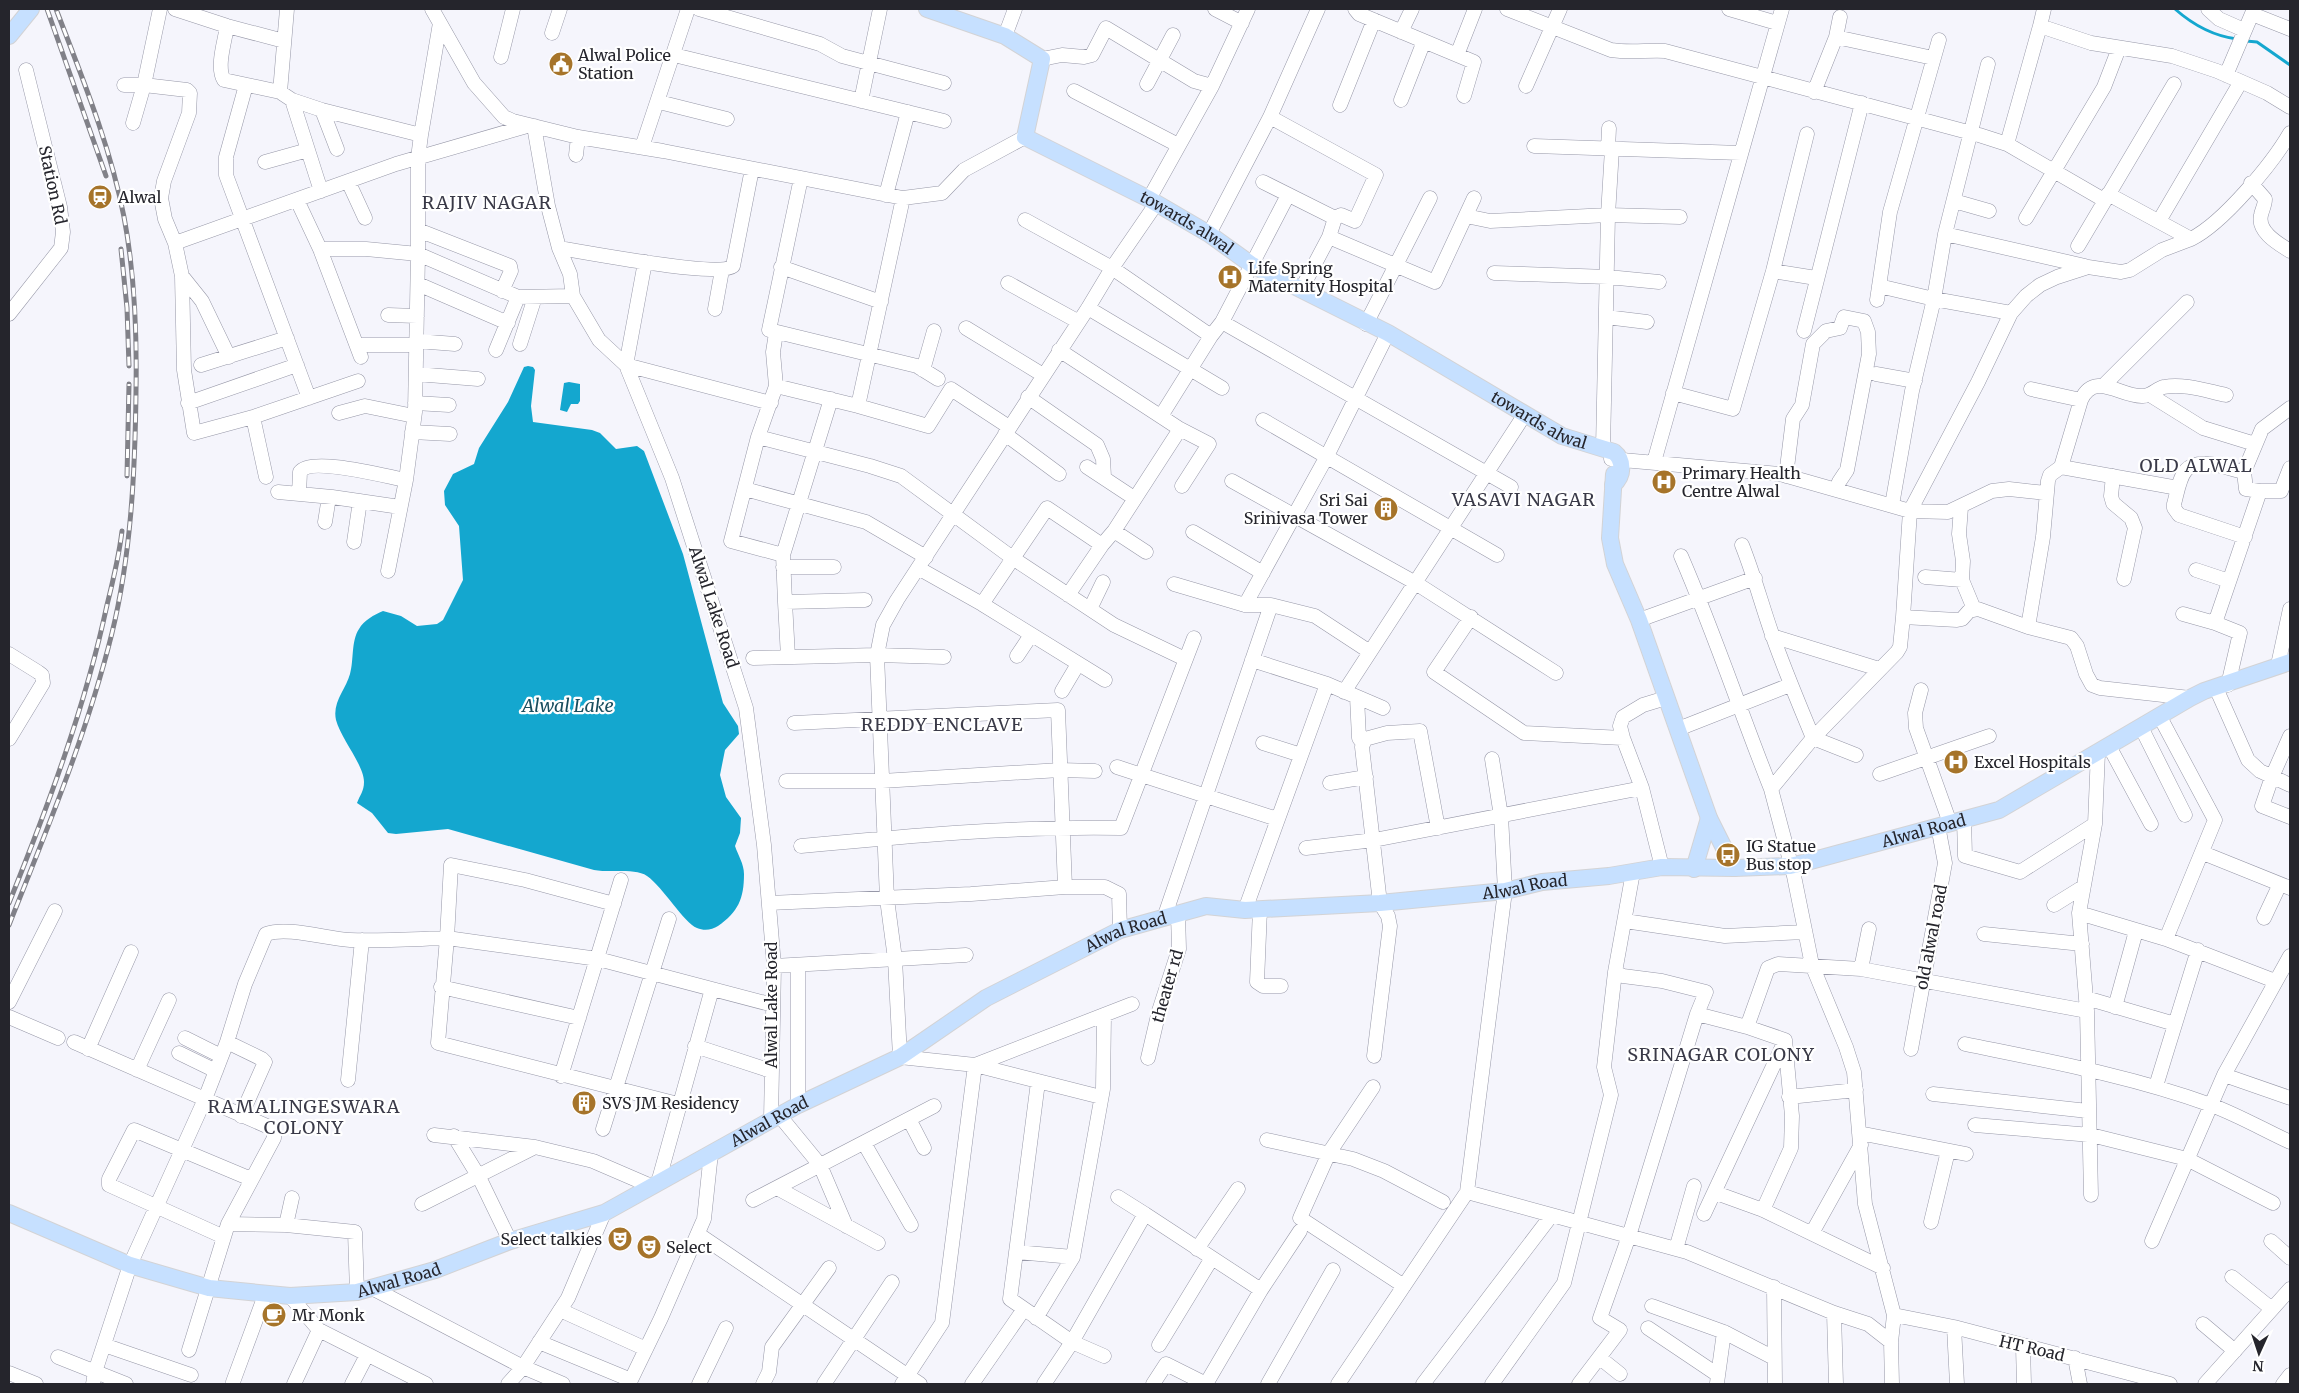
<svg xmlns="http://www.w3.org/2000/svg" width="2299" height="1393" viewBox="0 0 2299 1393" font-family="Merriweather,serif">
  <rect width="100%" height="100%" fill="#f5f5fc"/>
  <path fill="#14a7cf" d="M528 366 533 367 535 370 531 406 533 422 592 430 600 433 616 449 637 446 644 451 683 554 723 703 738 726 739 734 725 750 720 775 726 797 741 818 740 833 735 846C738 855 744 864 744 874 744 899 738 912 718 926 712 930 704 931 697 928 684 923 663 887 647 876 635 868 609 873 594 870L448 829 396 834 388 833 372 813 357 803C360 795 364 791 364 782 364 765 341 739 336 720 332 702 346 689 350 674 354 660 351 641 359 629 364 620 374 615 383 611L401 616 417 626 437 624 443 620 463 580 459 526 445 505 444 491 453 474 474 464 479 448 508 402 524 367Z
    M569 382 580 384V401L578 404H571L567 412 560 410 564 383Z"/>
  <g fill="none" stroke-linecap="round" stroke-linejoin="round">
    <path stroke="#14a7cf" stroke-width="3" d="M2175 9C2192 24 2213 36 2237 39
      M2246 41 2257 42 2290 65"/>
    <defs>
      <path id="minor" d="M175 9 227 26 284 41
        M287 9 280 92 292 100 321 191
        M432 9 474 83 504 117 513 121 578 137 663 151 903 198 942 193 964 170 1025 137
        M699 9 820 44 842 56 944 83
        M1215 9 1242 23
        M1355 9 1359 14 1474 62 1464 96
        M1507 9 1611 50C1630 53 1647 50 1665 51L1979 135 2007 144 2104 200
        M1729 9 1777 23
        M2208 9 2219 19 2244 30
        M2252 14 2290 29
        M227 26C225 41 216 67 224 80L280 92
        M2040 26 2044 9
        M1401 32 1412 9
        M552 33 560 9
        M1005 36 1015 9
        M1836 37 1933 58
        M674 55 944 121
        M1457 55 1475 9
        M501 57 513 9
        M1042 59 1062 55 1084 57 1092 55 1106 28 1194 81 1212 86
        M2226 75 2254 9
        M1147 84 1173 35
        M124 85H144L187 90 190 93 189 113 164 181 161 198 165 219 175 243 182 276 202 301 229 357
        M246 85 226 157V175L309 398
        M1526 86 1560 9
        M1074 91 1178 145
        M1814 92 1836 37 1840 17
        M292 100 322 110 421 135 418 158V254L415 412 406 480 388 571
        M1401 100 1424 41
        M861 101 880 9
        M659 102 727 119
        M1340 105 1374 20
        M322 110 337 149
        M1270 117 1376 175 1355 221 1341 215 1335 218 1329 237 1301 290
        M133 123 144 85 160 9
        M534 126 548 206 559 248 570 274 573 296 599 340 626 365 672 478 746 708 764 845 774 966 771 1119
        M421 135 440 23
        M2007 144 2040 26 2091 43 2172 56 2217 71 2267 93 2290 107
        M1534 146 1741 153
        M642 147 688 9
        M1608 149 1609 128
        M576 155 578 137
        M265 162 308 150
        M801 178 769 330 917 366 938 379
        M348 181 365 218
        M1263 182 1335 218
        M2251 183 2265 199C2265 205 2262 210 2261 215 2257 232 2279 244 2290 251
        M2108 194 2191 239C2223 223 2272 164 2290 133
        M886 195 908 112
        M1149 199 1212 86 1248 9
        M297 200 320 249 361 357
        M1954 201 1989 211
        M1466 216 1490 221 1608 215 1680 217
        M2026 218 2104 87 2119 48
        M1025 220 1112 268 1211 336
        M2159 221 2240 83
        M418 230 510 266 511 271 502 291
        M1209 234 1270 117 1318 9
        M1945 234 2085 266
        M1329 237 1435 282 1474 198
        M175 243 396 164 527 126
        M2078 246 2174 84
        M559 248C585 252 719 278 733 266L752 169
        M320 249H366L418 254 518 297 573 296
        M781 267 881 302
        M1773 271 1816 278
        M1494 273 1608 277 1659 282
        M182 276 184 370 194 433 253 417 358 381
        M1008 283 1079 322
        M418 284 508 323
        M1879 286 1934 299 2011 313
        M1877 300 1890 212 1939 40
        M1088 308 1222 388
        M715 309 722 270
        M9 314 61 248 63 232 60 207 26 70
        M388 315 417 316
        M1606 317 1647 322
        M1222 322 1511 487
        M1366 324 1430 198
        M966 328 1043 375
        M1804 331 1862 103
        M417 341 455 344
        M520 344 535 297
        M358 345H417
        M496 350 518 297
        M1059 350 1180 429 1209 444 1182 486
        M201 365 287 338
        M626 365 771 403
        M626 365 645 262
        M923 370 934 331
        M416 374 478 379
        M1876 374 1915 381
        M776 386 858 406 928 426 951 389 1009 427
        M2103 386 2187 302
        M2031 389 2081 400
        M1673 393 1733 409 1773 271 1807 134
        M2150 395 2203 428 2255 444
        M1028 397 1097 445 1103 459 1104 477
        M188 403 297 365
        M415 403 449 405
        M858 406 903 198
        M339 413 365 406 414 416
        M1161 416 1211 336 1222 322 1288 195
        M253 417 266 477
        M1263 420 1497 555
        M412 432 450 434
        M1005 434 1059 474
        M758 437 776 386 773 352 776 333
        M1603 448 1608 215 1612 149
        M1611 459 1780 474 1910 511 1978 382 2011 313 2026 296 2040 285 2057 277 2088 267 2121 272 2130 270 2162 250 2191 239
        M1654 462 1782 9
        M1087 467 1134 498
        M2061 467 2081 400C2095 370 2122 398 2143 396 2152 396 2157 388 2164 387 2183 383 2207 391 2226 395
        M1786 476 1793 419 1802 405 1813 344 1826 331 1840 328 1844 317 1864 321 1868 332 1869 354 1847 470 1839 482 1836 489
        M2113 476 2111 496 2113 503 2131 518 2135 528 2124 579
        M1232 481 1414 582 1556 673
        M745 489 866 522 926 557
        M2260 491H2281L2290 468
        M278 492 332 497 400 507
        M2046 493 2009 489 1992 491 1948 512 1910 511 1903 617 1957 620 1962 619 1969 611 1978 609 2028 627 2071 638 2077 646 2086 674 2092 685 2100 688 2190 698
        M299 494 300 472C310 456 388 477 406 480
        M1892 505 1912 391 1934 299 1945 234 1988 64
        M1961 507 1959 534 1963 561 1962 580 1974 609
        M325 522 329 497
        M1114 531 1146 552
        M1193 532 1263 573
        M2245 537 2179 515 2174 508V504C2177 494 2179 478 2186 470 2199 456 2229 469 2244 472L2262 429 2290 408
        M354 542 360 501
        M1742 545C1754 575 1762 606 1773 637 1785 671 1799 704 1813 738L1856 755
        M783 555 831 399
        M1681 556C1714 632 1740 711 1771 789L1813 738 1897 652 1900 647 1903 617
        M783 567H834
        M918 568 982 604 1105 680
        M2196 570 2229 581
        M1925 577 1962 580
        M1174 584 1245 605H1271L1315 616 1370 652
        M1068 595 1102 545 1114 531 1180 429
        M785 602 783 555 731 541 758 437 870 466 901 476 1014 559 1114 625 1185 659
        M982 604 1047 508 1102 545
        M1245 605 1327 456 1388 333
        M1090 609 1103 582
        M2183 614 2215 623
        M1471 617 1434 672 1524 733 1623 738 1642 788 1662 867
        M1639 620 1755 578
        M2028 627 2043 537 2048 481 2050 475 2061 467 2178 488
        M1772 636 1879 669
        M9 654 38 672 42 675 43 683 9 739
        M1017 656 1031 635
        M788 657 785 602 865 600
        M753 658 877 655 944 657
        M1252 660 1327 684 1383 708
        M2278 665 2290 609
        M2228 685 2240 633 2215 623 2260 491 2246 489 2244 472
        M2216 688 2248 760 2260 771 2290 785
        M1921 690 1915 713 1916 728 1950 823
        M1062 691 1078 664
        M1344 692 1525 414
        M1357 697 1359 738 1362 742
        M2160 717 2215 820 2166 939
        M794 723 1058 710 1065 887
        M2141 727 2185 815
        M1678 729 1790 685
        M2290 736 2272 777 2262 806 2290 817
        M1623 738 1620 726 1623 717 1643 705 1666 698
        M1263 743 1301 755
        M2109 746 2151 824
        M1117 767 1277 819
        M1880 774 1989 736
        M786 781H882L1060 770 1095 771
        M1330 783 1366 777
        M1771 789 1794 876 1812 965 1846 1047 1854 1072 1865 1204 1894 1315 1891 1342 1892 1384
        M1964 819 1965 856 2020 872 2095 824
        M801 846C907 836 1014 826 1121 828L1194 638
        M1306 848 1374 840 1642 788
        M2203 853 2290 888
        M769 903 971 894 1065 887H1105L1119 894 1120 930
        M614 904 525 880 451 865 447 938 598 959 773 1005
        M2054 905 2083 887
        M1260 909 1257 982 1263 986H1281
        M1245 910 1327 684
        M2079 913 2166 939 2275 981
        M1164 918 1271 605
        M2264 918 2280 884
        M1625 921 1725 936 1805 932
        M1984 934 2082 944
        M774 966 966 955
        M1861 969 1869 929
        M1615 972 1623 976 1662 981 1706 992 1697 1014 1747 1027 1785 1040 1792 1116 1791 1148 1763 1210
        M441 987 579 1018
        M2086 998 2175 1024
        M9 1002 55 911
        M2115 1007 2136 931
        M9 1017 58 1038
        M1747 1027 1768 968 1778 964 1861 969 2087 1011
        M185 1038 221 1056
        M74 1042 269 1127 274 1132V1138L228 1224 189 1350
        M227 1042 262 1059 265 1062 241 1116
        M1965 1044C2048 1061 2131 1076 2211 1105 2238 1115 2264 1130 2290 1142
        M695 1046 771 1071
        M88 1049 131 952
        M1911 1049 1945 863 1938 826
        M179 1053 216 1071
        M1374 1056 1390 926 1388 916 1380 903 1362 747 1365 739 1387 733 1420 731 1438 828
        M1148 1058 1159 1011 1179 949 1178 914
        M975 1065 1132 1004
        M137 1070 169 1000
        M2224 1075 2290 1098
        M561 1076 621 880
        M348 1080 362 940
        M1038 1082 1010 1299 1072 1342 1104 1356
        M2156 1086 2198 950
        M1373 1087 1329 1153 1300 1218 1404 1286
        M1933 1094 2088 1111
        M1101 1097 975 1065 900 1057 895 959 887 899 877 655 883 625 897 600 1088 308 1112 268 1156 204
        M1789 1097 1856 1090
        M798 1105V965
        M779 1115 820 1165 846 1226
        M909 1119 924 1148
        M1975 1125 2091 1135 2187 1159 2273 1203
        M603 1129 669 919
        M1859 1133 1966 1154
        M434 1135 535 1147 593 1161 651 1186
        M454 1136 479 1177 510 1241
        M1267 1140 1353 1159 1384 1171 1443 1202
        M864 1143 911 1225
        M658 1183 712 989
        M777 1188 878 1243
        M1467 1192 1687 1252 1834 1313 1868 1324 1891 1342
        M1716 1193 1763 1210 1883 1268
        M2091 1195 2087 1011 2079 913 2095 824 2098 752
        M1118 1197 1145 1214
        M753 1200 934 1106
        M422 1204 535 1147
        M1704 1214 1784 1043
        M1931 1222 1948 1151
        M228 1224 286 1225 355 1232 357 1292
        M286 1225 292 1198
        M1812 1233 1861 1145
        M698 1234 920 1384
        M224 1237 109 1185V1179L134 1130 251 1179
        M2152 1241 2224 1075 2290 956
        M2271 1241 2290 1258
        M1197 1249 1238 1189
        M1676 1249 1694 1186
        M1016 1252 1073 1257
        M2232 1277 2272 1309
        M1774 1287 1775 1384
        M372 1288 523 1367 563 1384
        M290 1296 319 1330 426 1384
        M1652 1306 1724 1332 1774 1358
        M560 1310 646 1349
        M1834 1313 1836 1384
        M1894 1315 1954 1327 2170 1384
        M1036 1318 1073 1257 1103 1089 1104 1015
        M2203 1324 2235 1351
        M1954 1327 1957 1384
        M1648 1328 1718 1375
        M539 1342 631 1380
        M104 1345 191 1375
        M1159 1345 1212 1258
        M2023 1347 2024 1384
        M58 1357 126 1384
        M1600 1358 1620 1374
        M2075 1358 2080 1384
        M9 1373 36 1384
        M233 1382 265 1295
        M1717 1383 1724 1332
        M93 1384 95 1372 130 1265 205 1099 227 1042 245 984 266 934C287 926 327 939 350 940 382 941 414 939 447 938L438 1043 678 1104
        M294 1384 319 1330
        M352 1384 367 1355
        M508 1384 523 1367 568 1298 604 1213
        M629 1384 661 1318 704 1219 711 1153
        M699 1384 726 1328
        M763 1384 769 1372 772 1347 829 1268
        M824 1384 892 1282
        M902 1384 942 1323 975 1065
        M972 1384 1024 1309
        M1044 1384 1072 1342 1145 1214 1261 1290 1300 1231
        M1153 1384 1166 1364 1206 1384
        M1206 1384 1261 1290
        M1268 1384 1333 1270
        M1338 1384 1467 1192 1505 891 1501 816 1492 759
        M1423 1384 1551 1216
        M1492 1384 1564 1283 1611 1095 1604 1067 1615 972 1633 872
        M1579 1384 1620 1330 1600 1318 1629 1236 1697 1014
        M2205 1384 2290 1289
        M2283 1384 2290 1375"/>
      <g id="major">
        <path id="s1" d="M927 9 1005 36 1042 59 1025 137 1149 199 1209 234 1252 265 1388 333 1562 436 1614 452C1624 460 1624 476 1613 485"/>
        <path d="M9 36 31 9"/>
        <path d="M1614 474 1610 538 1615 564 1639 620 1709 818 1734 868"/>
        <path d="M1694 869 1709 818"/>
        <path id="s2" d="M9 1213 130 1265 209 1288 290 1296 357 1292 435 1270 510 1241 604 1213 798 1105 900 1057 986 998 1120 930 1206 906 1245 910 1380 903 1505 891 1542 882 1609 876 1662 867 1734 868 1790 866 1803 863 1999 810 2190 698 2204 691 2290 662"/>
      </g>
    </defs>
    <use href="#minor" stroke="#9798a8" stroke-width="15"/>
    <use href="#major" stroke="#d3d3d5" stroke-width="18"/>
    <use href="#minor" stroke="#fff" stroke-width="14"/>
    <use href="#major" stroke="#c6e0ff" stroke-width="16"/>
    <defs>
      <path id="rail" d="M47 9 106 176
        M121 249 127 308 129 366
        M127 476 129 384
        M9 903C48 806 85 708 107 605 113 581 119 556 122 531
        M9 925C47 829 87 734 112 633 131 555 135 473 136 392 137 333 135 275 124 217 110 145 82 77 56 9"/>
    </defs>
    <use href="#rail" stroke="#818188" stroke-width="5"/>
    <use href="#rail" stroke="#fff" stroke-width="3" stroke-dasharray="9" stroke-linecap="butt"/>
  </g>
  <defs>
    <symbol id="civic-disc" viewBox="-11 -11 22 22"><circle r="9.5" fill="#a6742a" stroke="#fff"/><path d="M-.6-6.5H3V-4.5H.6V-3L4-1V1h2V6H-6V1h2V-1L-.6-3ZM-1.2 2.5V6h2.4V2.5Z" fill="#fff"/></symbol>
    <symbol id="station-disc" viewBox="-11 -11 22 22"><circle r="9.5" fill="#a6742a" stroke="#fff"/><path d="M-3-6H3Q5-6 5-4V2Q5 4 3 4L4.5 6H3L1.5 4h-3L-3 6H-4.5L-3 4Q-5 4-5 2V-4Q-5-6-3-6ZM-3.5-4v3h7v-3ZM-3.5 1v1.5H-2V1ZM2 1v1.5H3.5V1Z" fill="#fff"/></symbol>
    <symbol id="hospital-disc" viewBox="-11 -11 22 22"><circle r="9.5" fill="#a6742a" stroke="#fff"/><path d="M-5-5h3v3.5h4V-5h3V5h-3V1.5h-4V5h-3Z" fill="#fff"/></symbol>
    <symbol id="building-disc" viewBox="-11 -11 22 22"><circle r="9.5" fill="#a6742a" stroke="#fff"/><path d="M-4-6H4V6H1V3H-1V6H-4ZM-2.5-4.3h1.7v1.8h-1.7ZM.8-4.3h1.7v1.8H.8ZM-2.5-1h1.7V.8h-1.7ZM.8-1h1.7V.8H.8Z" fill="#fff"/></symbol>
    <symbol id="bus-disc" viewBox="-11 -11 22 22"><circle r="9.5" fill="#a6742a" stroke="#fff"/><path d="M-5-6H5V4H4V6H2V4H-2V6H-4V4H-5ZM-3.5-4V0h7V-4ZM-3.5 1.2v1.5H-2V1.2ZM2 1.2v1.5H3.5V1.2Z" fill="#fff"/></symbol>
    <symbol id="theatre-disc" viewBox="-11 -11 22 22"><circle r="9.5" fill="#a6742a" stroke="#fff"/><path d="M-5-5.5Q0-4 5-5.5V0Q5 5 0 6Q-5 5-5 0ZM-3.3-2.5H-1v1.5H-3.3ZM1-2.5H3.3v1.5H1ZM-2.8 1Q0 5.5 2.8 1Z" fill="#fff"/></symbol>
    <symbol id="cafe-disc" viewBox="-11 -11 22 22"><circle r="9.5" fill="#a6742a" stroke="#fff"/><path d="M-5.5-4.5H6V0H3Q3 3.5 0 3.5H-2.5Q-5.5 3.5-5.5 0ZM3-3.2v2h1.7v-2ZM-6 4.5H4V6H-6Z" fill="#fff"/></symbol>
  </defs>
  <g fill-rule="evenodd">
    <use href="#civic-disc" x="547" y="50" width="28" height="28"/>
    <use href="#station-disc" x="86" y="183" width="28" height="28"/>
    <use href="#hospital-disc" x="1216" y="263" width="28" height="28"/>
    <use href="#hospital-disc" x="1650" y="468" width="28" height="28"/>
    <use href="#building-disc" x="1372" y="495" width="28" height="28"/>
    <use href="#hospital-disc" x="1942" y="748" width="28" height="28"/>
    <use href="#bus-disc" x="1714" y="841" width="28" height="28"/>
    <use href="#building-disc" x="570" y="1089" width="28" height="28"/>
    <use href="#theatre-disc" x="606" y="1225" width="28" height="28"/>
    <use href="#theatre-disc" x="635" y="1233" width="28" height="28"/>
    <use href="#cafe-disc" x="260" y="1301" width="28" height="28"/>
  </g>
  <g text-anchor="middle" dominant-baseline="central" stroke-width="4.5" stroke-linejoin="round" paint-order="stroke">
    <g font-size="16" fill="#25252c" stroke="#fff" text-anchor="start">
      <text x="578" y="55">Alwal Police<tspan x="578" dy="18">Station</tspan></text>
      <text x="118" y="197">Alwal</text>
      <text x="1248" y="268">Life Spring<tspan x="1248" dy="18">Maternity Hospital</tspan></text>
      <text x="1682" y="473">Primary Health<tspan x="1682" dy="18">Centre Alwal</tspan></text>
      <text x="1368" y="500" text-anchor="end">Sri Sai<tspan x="1368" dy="18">Srinivasa Tower</tspan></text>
      <text x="1974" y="762">Excel Hospitals</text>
      <text x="1746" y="846">IG Statue<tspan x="1746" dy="18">Bus stop</tspan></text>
      <text x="602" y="1103">SVS JM Residency</text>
      <text x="602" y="1239" text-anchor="end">Select talkies</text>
      <text x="666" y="1247">Select</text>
      <text x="292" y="1315">Mr Monk</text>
    </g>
    <g font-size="16" fill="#25252c" stroke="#fff">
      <text transform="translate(53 185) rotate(78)">Station Rd</text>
      <text stroke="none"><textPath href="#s1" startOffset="389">towards alwal</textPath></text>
      <text stroke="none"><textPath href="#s1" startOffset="794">towards alwal</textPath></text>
      <text transform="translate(714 607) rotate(72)">Alwal Lake Road</text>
      <text stroke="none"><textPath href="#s2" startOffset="2026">Alwal Road</textPath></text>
      <text stroke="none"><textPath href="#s2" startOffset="1621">Alwal Road</textPath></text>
      <text stroke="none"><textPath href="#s2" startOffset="1216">Alwal Road</textPath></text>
      <text transform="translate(1931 937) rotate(-79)">old alwal road</text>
      <text transform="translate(1167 986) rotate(-74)">theater rd</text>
      <text transform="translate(771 1005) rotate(-90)">Alwal Lake Road</text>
      <text stroke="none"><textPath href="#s2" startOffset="811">Alwal Road</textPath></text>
      <text stroke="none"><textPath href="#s2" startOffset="406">Alwal Road</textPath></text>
      <text transform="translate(2032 1348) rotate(13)">HT Road</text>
    </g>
    <g font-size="18" letter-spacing="1" fill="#3a3a48" stroke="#fff">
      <text x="487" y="202">RAJIV NAGAR</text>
      <text x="2196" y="465">OLD ALWAL</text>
      <text x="1524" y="499">VASAVI NAGAR</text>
      <text x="942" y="724">REDDY ENCLAVE</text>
      <text x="1721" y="1054">SRINAGAR COLONY</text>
      <text x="304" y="1106">RAMALINGESWARA<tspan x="304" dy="21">COLONY</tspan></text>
    </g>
    <g font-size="18" font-style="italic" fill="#184d5e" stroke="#fff">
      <text x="568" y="705">Alwal Lake</text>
    </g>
  </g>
  <rect width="2299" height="1393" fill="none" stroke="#25252c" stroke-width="20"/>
  <g transform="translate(2259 1353) rotate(183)" stroke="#ffffff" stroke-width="4" paint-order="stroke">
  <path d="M0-4L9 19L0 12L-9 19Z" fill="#25252c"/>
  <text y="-8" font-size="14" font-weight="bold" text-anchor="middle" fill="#25252c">N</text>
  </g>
</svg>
